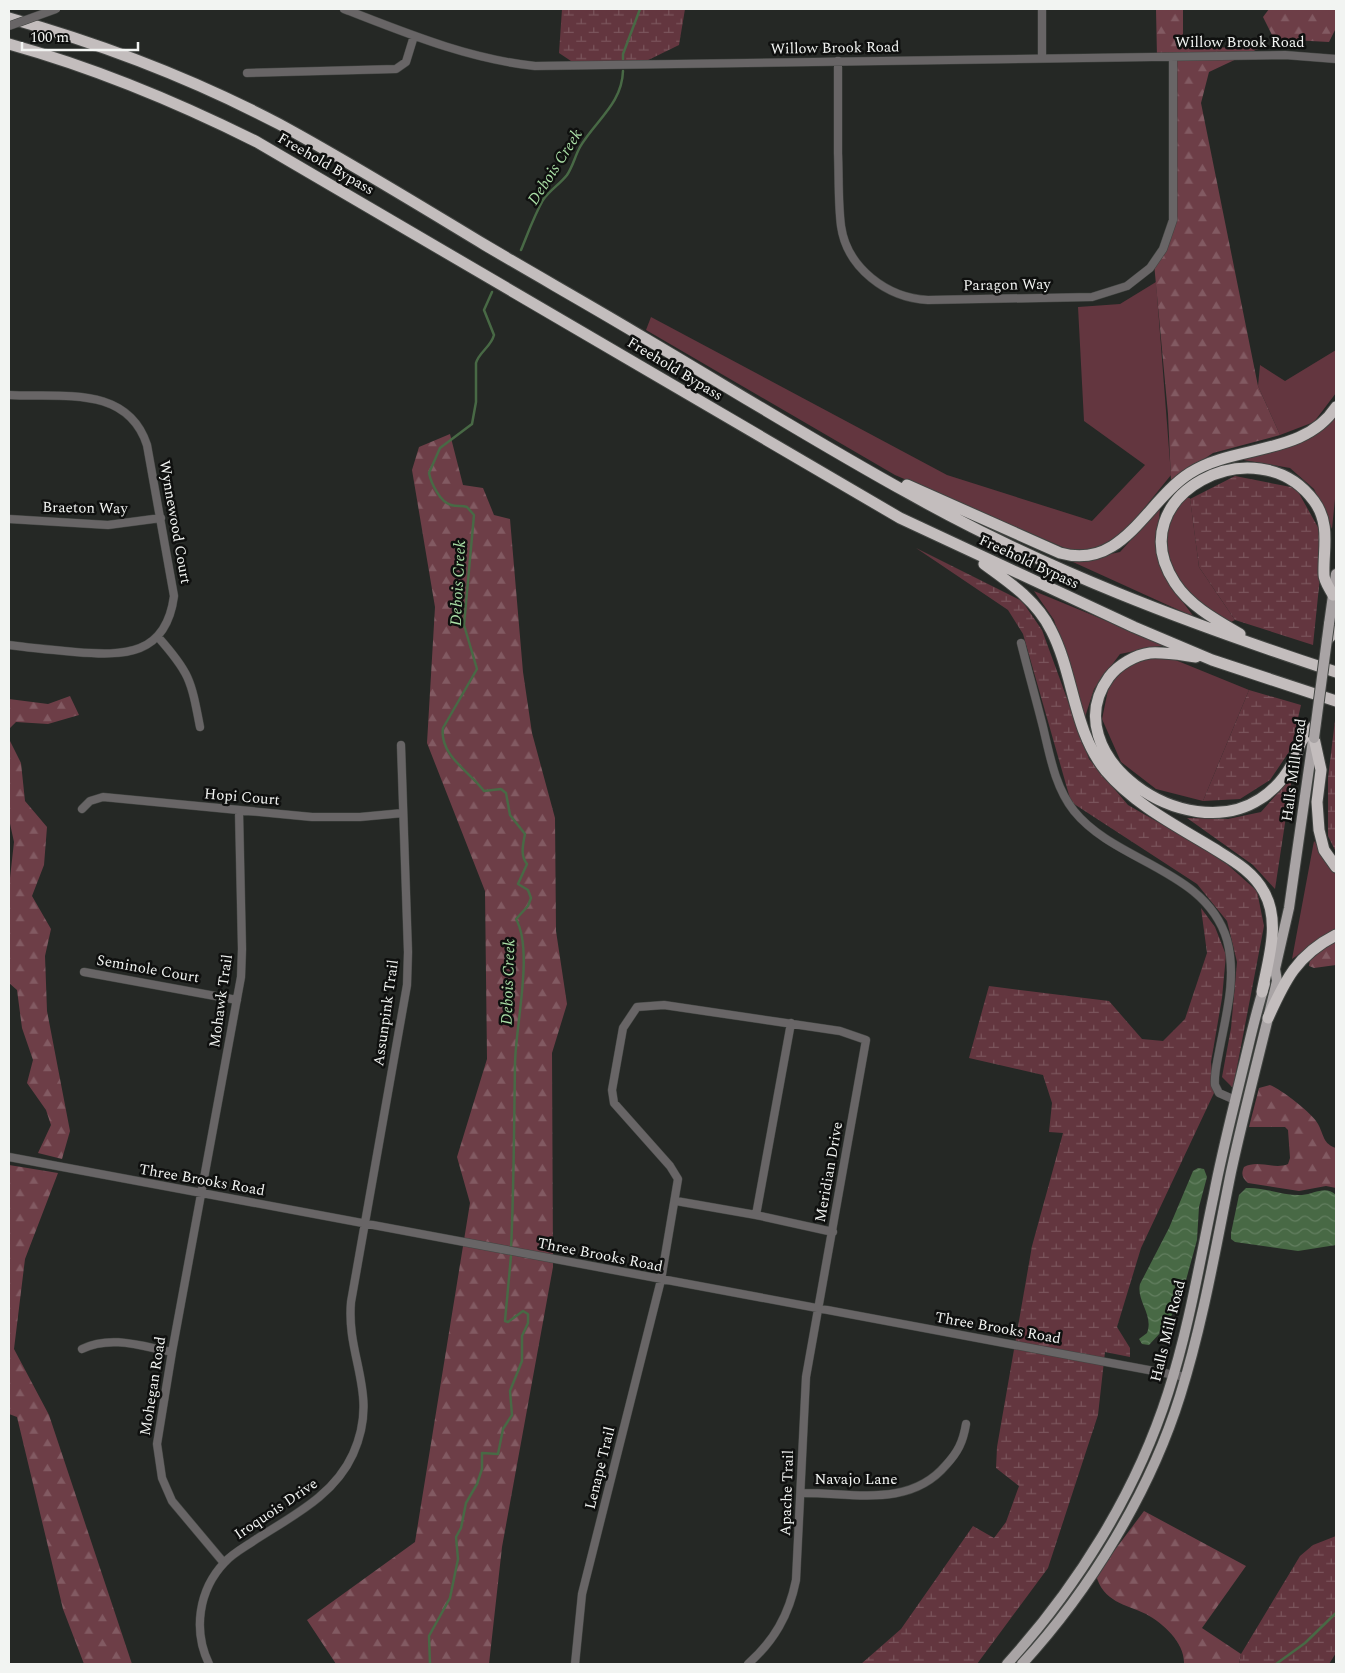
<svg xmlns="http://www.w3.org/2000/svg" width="1345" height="1673" viewBox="0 0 1345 1673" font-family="Spectral,serif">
  <defs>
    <pattern id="forest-firs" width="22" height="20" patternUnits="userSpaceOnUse" patternTransform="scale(1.25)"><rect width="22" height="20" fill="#6d3e47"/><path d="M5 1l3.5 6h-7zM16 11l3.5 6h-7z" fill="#825a62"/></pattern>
    <pattern id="wetland-marsh" width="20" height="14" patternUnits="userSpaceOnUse" patternTransform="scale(1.25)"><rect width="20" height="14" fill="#63363f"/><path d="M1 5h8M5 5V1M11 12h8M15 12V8" fill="none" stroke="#7a545b"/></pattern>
    <pattern id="water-waves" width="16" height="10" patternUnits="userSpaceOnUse" patternTransform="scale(1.25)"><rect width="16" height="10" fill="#486945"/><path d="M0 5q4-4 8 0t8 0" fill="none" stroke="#637f60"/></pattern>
  </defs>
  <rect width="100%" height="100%" fill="#252825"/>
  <path fill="#63363f" d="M1156 282 1171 475 1124 533 1093 550 1067 549 895 475 646 330 651 317 947 475 1092 521 1145 465 1084 421 1078 307 1120 304Z
    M1336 350V393L1314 422 1280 435 1258 386 1260 365 1285 381Z
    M1336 415V489L1332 529 1314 489 1290 468 1238 459Z
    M1182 497 1190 498 1199 567 1235 620 1229 623C1216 612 1197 602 1187 589 1163 560 1160 528 1182 497Z
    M1160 508 1156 553 1174 590 1194 617 1073 562 1120 552Z
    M1034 591 1165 645 1120 654 1094 689 1085 717 1054 620Z
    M1168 657 1249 690 1203 801 1156 789 1121 762 1102 719 1109 685 1124 668 1148 658Z
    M1314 841 1336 868V929L1292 959Z"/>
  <path fill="url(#forest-firs)" d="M1156 9H1183V48L1262 47 1209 72 1201 103 1258 386 1280 435 1213 453 1171 481 1168 414 1154 263 1174 220 1175 57H1157Z
    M1269 9H1336V28L1329 42 1274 39 1263 17Z
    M450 434 463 485 483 488 494 515 510 519 523 672 532 733 555 818 556 931 567 1004 552 1053 553 1267 502 1547 489 1664H336L307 1620 415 1542 470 1203 457 1157 487 1059 485 891 427 743 435 607 412 470 419 447Z
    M70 696 79 715 48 724 16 722 9 729V699L48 704Z
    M9 739 21 763 25 801 47 827 44 865 32 896 51 929 45 956 47 1011 70 1131 62 1159 38 1153 51 1125 46 1110 27 1083 33 1060 22 1028 17 990 9 983V887L14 842 9 819Z
    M1336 940V965L1314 968 1309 966 1310 959Z
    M1270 1085C1281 1089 1313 1114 1318 1124 1324 1135 1323 1144 1336 1148V1188L1326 1186 1299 1191 1248 1183C1242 1178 1241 1174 1244 1167 1258 1159 1274 1170 1288 1164L1290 1158 1288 1130 1285 1127H1249L1259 1088Z
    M9 1165 58 1173 25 1259 14 1349 49 1415 132 1664H84L63 1609 17 1417 9 1414Z
    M1144 1511 1246 1566 1202 1628 1241 1654 1239 1664H1184C1185 1643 1164 1624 1146 1614 1125 1604 1103 1602 1096 1575Z"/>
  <path fill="url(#wetland-marsh)" d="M562 9H685L679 45 636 66 583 69 559 53Z
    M1235 476 1296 488 1324 538 1313 645 1235 620 1199 567 1190 499Z
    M916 548 1022 601 1042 630 1089 759 1128 805 1219 857 1257 891 1264 926 1233 1088 1222 1077 1231 1028 1237 962 1227 921 1197 884 1071 802 1023 634 1008 610Z
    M1249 690 1301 705 1291 749 1270 780 1240 799 1203 801Z
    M1336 712V852L1328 836V778Z
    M1292 777 1275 889 1253 865 1187 818 1228 819 1261 812Z
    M1201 908 1215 927 1226 955 1222 998 1211 1062 1214 1093 1141 1248 1117 1327 1130 1348V1357L1105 1352 1098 1415 1048 1568 977 1664H861L901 1629 973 1526 994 1538 1006 1522 1019 1486 996 1468 997 1447 1032 1246 1063 1133 1049 1132 1052 1103 1043 1075 969 1058 989 986 1109 1001 1142 1039 1163 1041 1185 1019 1207 953Z
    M1336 1536V1653L1329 1664H1239L1241 1654 1300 1556 1313 1545Z"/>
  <path fill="url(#water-waves)" d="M1198 1168 1204 1169 1207 1177 1199 1207 1197 1240 1180 1302 1161 1332 1149 1345 1142 1344 1139 1339 1147 1333C1154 1315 1136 1301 1140 1284L1169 1228 1193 1171Z
    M1246 1188C1265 1187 1283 1196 1302 1195 1315 1194 1325 1185 1336 1195V1245L1298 1251 1235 1242 1231 1239V1233L1239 1195Z"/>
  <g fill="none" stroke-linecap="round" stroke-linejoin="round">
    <path stroke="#486945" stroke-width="2.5" d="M623 59V54L640 9
      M521 250C528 233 534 216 543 200 550 190 560 184 567 175 573 166 575 156 580 147 595 121 622 104 623 71
      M492 292 484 310 494 335C491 347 479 352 476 363V402L472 424 440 448 429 473C431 483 440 502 451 505 457 507 462 505 467 507L474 515 464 625 477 669 443 728C439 755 470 772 484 791L501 789 506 793 510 815 525 834C523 845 520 855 527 864L518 884 528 890 531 898 528 906 516 919C534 951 515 1027 515 1065 514 1126 514 1187 511 1249
      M430 1664 429 1636 450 1598 458 1559 456 1537 461 1528 466 1503 477 1484 482 1469V1453L498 1454 503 1429 512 1415 510 1391 522 1361V1336L528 1323V1314L523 1311 508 1322 505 1321 511 1256
      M1276 1664 1305 1643 1336 1613"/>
    <defs>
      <path id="minor" d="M344 9C406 33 468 59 535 66L1285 55 1336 59
        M1042 57V9
        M838 61C838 91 838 122 838 153 839 177 838 202 841 226 847 268 887 298 928 300L1092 297 1127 286 1150 268 1163 249 1173 220V57
        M247 73 396 69 406 62 414 36
        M9 395C60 398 127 384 147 445L174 596C166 656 124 656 75 652 53 650 31 648 9 645
        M9 519 108 525 161 518
        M158 637C190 673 191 680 200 727
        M1021 643C1028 671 1036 699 1043 727 1050 756 1055 787 1074 811 1116 863 1206 869 1227 940 1237 977 1226 1015 1219 1052 1217 1063 1214 1074 1215 1085L1219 1093 1235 1100
        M82 809 90 801 103 797 312 817H360L403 813
        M84 972 237 1000
        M9 1157 1186 1377
        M676 1201 756 1215 791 1023
        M756 1215 833 1232
        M82 1349C111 1335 141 1346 172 1352
        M801 1493C851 1492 909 1509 946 1465 958 1452 963 1442 966 1424
        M224 1563 172 1501 162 1478 157 1444 172 1352 241 977 242 949 239 811
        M209 1664C193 1631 198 1590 225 1562 233 1553 245 1547 255 1540 292 1516 334 1496 353 1454 380 1394 346 1359 351 1302L407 985 408 952 401 745
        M575 1664 582 1594 661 1280 678 1179 670 1166 614 1103 612 1090 623 1028 637 1007 664 1005 840 1031 866 1040 806 1377 796 1580C789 1615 774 1641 748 1664"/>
      <path id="major" d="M1329 624 1336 574
        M1007 1664C1077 1587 1136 1493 1168 1393 1189 1328 1200 1260 1214 1194 1222 1152 1233 1110 1243 1068 1250 1040 1256 1011 1265 984
        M1022 1664C1090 1590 1150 1492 1180 1396 1203 1323 1216 1246 1231 1172 1245 1108 1262 1044 1277 981L1275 969 1289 908 1313 740"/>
      <path id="highway" d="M9 18C102 44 193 79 279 124 349 162 417 204 485 245 539 277 593 307 646 339 734 391 821 445 910 494 1045 570 1190 624 1336 672
        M9 44C95 68 177 102 257 142L900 518 1134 627 1212 660 1336 701
        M907 485 1060 553C1123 571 1146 501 1190 473 1235 444 1304 456 1336 407
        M984 564C1009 582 1037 601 1051 630 1074 674 1073 731 1106 771 1134 804 1175 825 1213 848 1232 860 1253 871 1264 892 1281 922 1268 960 1262 992
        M1240 634C1216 620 1190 606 1175 583 1117 495 1258 424 1314 501 1331 524 1323 549 1324 575 1324 581 1330 589 1333 595
        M1327 640 1336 630
        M1196 657C1181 655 1166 652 1150 653 1135 655 1118 665 1109 677 1053 754 1185 848 1260 799 1276 789 1288 774 1296 756 1298 751 1299 744 1303 739 1306 734 1311 729 1315 725
        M1314 738 1321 770 1317 802 1319 830 1324 850 1336 867
        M1268 1018C1285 980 1297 955 1336 935"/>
    </defs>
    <use href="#minor" stroke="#424542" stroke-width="9"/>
    <use href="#major" stroke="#424542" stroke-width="12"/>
    <use href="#highway" stroke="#424542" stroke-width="13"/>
    <use href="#minor" stroke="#686566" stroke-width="8"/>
    <use href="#major" stroke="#a9a4a5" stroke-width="10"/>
    <use href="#highway" stroke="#c3bdbd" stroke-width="11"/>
    <defs>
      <path id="minor-bridge" d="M9 26 56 9"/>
      <path id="major-bridge" d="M1314 738 1329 624"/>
    </defs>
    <use href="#minor-bridge" stroke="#424542" stroke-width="9" stroke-linecap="butt"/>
    <use href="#major-bridge" stroke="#424542" stroke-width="12" stroke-linecap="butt"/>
    <use href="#minor-bridge" stroke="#686566" stroke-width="8"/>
    <use href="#major-bridge" stroke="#a9a4a5" stroke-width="10"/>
  </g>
  <g text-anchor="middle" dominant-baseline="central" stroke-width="5" stroke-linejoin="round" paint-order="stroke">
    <g font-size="15" fill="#f2f4f2" stroke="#0f100f">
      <text x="1240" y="42">Willow Brook Road</text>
      <text transform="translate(835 48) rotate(-1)">Willow Brook Road</text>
      <text transform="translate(326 164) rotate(30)">Freehold Bypass</text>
      <text transform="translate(1007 285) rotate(-1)">Paragon Way</text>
      <text transform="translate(675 369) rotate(31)">Freehold Bypass</text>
      <text transform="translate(85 508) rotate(1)">Braeton Way</text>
      <text transform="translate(175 522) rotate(80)">Wynnewood Court</text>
      <text transform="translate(1029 562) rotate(25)">Freehold Bypass</text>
      <text transform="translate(1294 770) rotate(-82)">Halls Mill Road</text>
      <text transform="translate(242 797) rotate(5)">Hopi Court</text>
      <text transform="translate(148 969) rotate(10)">Seminole Court</text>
      <text transform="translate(221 1001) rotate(-82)">Mohawk Trail</text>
      <text transform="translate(386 1013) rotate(-82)">Assunpink Trail</text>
      <text transform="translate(829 1172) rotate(-80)">Meridian Drive</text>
      <text transform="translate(202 1180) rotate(10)">Three Brooks Road</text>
      <text transform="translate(600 1255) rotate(11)">Three Brooks Road</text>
      <text transform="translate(998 1328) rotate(10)">Three Brooks Road</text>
      <text transform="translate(1168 1331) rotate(-76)">Halls Mill Road</text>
      <text transform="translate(153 1386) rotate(-81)">Mohegan Road</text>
      <text transform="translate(600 1468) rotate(-76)">Lenape Trail</text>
      <text x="856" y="1479">Navajo Lane</text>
      <text transform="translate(787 1493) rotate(-88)">Apache Trail</text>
      <text transform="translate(276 1509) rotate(-34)">Iroquois Drive</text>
    </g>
    <g font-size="16" font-style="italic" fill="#ace2a8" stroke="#0f100f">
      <text transform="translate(555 167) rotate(-57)">Debois Creek</text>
      <text transform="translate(458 583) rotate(-87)">Debois Creek</text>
      <text transform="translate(508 982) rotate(-88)">Debois Creek</text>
    </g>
  </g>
  <rect width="1345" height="1673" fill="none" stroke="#f2f4f2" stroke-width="20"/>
  <path d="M22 42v8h116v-8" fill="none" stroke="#f2f4f2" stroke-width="2.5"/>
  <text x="30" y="42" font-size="15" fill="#f2f4f2" stroke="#0f100f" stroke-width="4" paint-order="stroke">100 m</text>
</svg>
